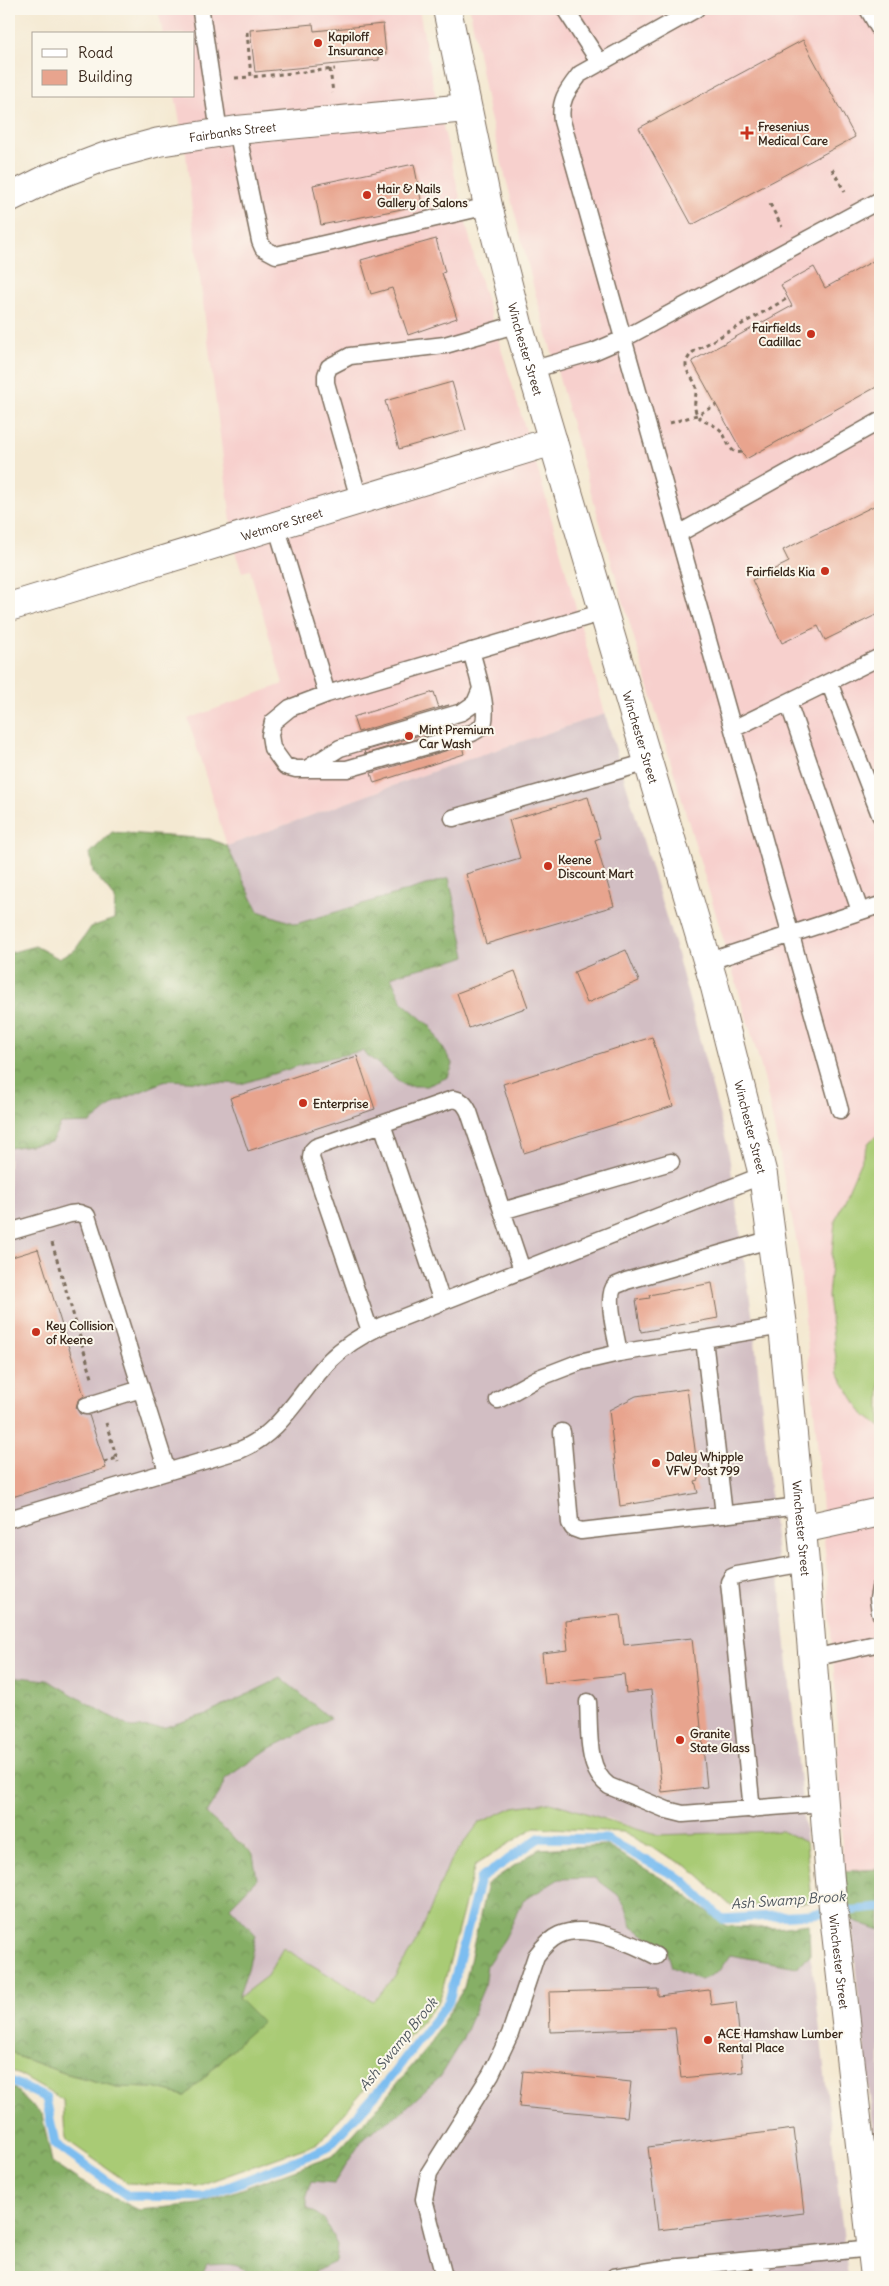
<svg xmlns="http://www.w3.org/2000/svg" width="889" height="2286" viewBox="0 0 889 2286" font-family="Delius,sans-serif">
  <defs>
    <pattern id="forest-crowns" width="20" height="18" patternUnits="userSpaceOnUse" patternTransform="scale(1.25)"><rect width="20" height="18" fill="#86af66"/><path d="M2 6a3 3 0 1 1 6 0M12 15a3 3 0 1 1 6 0" fill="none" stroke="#6f8f53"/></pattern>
  </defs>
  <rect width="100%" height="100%" fill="#fbf7ec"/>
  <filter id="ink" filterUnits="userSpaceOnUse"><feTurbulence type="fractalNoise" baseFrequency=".02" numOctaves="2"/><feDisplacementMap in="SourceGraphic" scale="10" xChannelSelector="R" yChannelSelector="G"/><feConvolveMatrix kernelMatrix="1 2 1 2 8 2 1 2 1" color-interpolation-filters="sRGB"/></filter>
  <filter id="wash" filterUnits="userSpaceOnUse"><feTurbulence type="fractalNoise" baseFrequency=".0096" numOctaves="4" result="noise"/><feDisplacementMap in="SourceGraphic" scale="20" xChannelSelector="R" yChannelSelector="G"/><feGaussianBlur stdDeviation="1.12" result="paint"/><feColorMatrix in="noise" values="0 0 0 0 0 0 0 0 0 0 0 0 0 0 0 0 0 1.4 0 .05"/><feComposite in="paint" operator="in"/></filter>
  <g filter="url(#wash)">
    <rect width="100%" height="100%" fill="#f4e9d2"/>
    <path fill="#f7d0cd" d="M158 9H419L432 80 477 269 542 484 605 714 451 765 227 846 188 719 283 684 250 570 242 572 235 552 196 248 186 154 175 96H194V34H163Z
      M470 9H880V1869L843 1871 836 1699 816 1430 798 1249 764 1077 590 489 535 292 489 113Z"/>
    <path fill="#d2bec3" d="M605 714 676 950 728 1148 753 1321 806 1842 782 1831 656 1835 607 1818 479 1823 450 1861 419 1937 394 1978 372 2001 283 1948 267 1976 238 1998 248 1969 256 1935 229 1907 253 1853 206 1814 219 1794 226 1778 267 1750 330 1718 281 1678 207 1714 165 1727 131 1728 47 1680 9 1676V1148L61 1124 90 1123 116 1102 168 1080 241 1084 311 1062 362 1051 405 1086 430 1026 403 1003 391 977 414 969 448 964 449 878 296 924 258 911 227 846 451 765Z
      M595 1878 618 1895 626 1907 632 1927 668 1950 672 1967 718 1972 730 1955 797 1967 810 1956 813 1970 848 2277H310L309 2275 335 2262 324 2219 308 2208 306 2196 311 2180 334 2183 365 2136 400 2113 438 2079 462 2040 484 1987 487 1965 505 1938 523 1901 559 1879Z
      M852 1920 880 1930V2188L856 1974Z
      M207 2265H236L246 2272 248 2277H201Z"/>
    <path fill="#a9cb74" stroke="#727a49" d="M880 1133V1427L863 1414 838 1374 828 1297 835 1221 869 1142Z
      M550 1802 656 1835 782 1831 806 1842 812 1902 732 1907 689 1867 622 1832 535 1827 475 1865 440 1999 319 2143 197 2186 128 2183 65 2139 63 2100 9 2069V2050L19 2057 64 2073 117 2087 154 2088 185 2096C211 2072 234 2045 261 2022L238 1998 267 1976 283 1948 373 2001 394 1978 419 1937 450 1861 479 1823 513 1807Z"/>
    <path fill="url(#forest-crowns)" stroke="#606c42" d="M112 832 210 839 227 846 258 911 296 924 449 878 466 956C442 966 415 967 391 977L403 1003 430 1026 453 1065 448 1077 427 1086H405L362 1051 311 1062 241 1084 168 1080 116 1102 90 1123 61 1124 51 1142 9 1148V953L35 946 58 958 75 950 91 927 114 919 115 898 93 872 90 853Z
      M9 1676 47 1680 131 1728 165 1727 207 1714 281 1678 330 1718 267 1750 226 1778 219 1794 206 1814 253 1854 257 1879 230 1907 256 1935 248 1969 238 1998 262 2022C234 2045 211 2072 185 2096L154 2088 117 2087 64 2073 19 2057 9 2050Z
      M605 1845 673 1885 726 1926 777 1928 809 1924 810 1956 797 1967 730 1955 718 1972 701 1980 672 1967 667 1950 632 1927 626 1907 618 1895 595 1878 559 1879 523 1901 505 1938 487 1965 484 1987 462 2040 438 2079 400 2113 365 2136 334 2183 311 2181 306 2196 308 2208 324 2219 337 2245 335 2262 310 2274V2277H248C243 2260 221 2265 207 2265L201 2277H9V2088L15 2089 42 2115 52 2162 80 2181 139 2210 199 2204 333 2156 377 2108 426 2049 464 1988 487 1884 539 1849Z
      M880 1869V1930L852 1920 843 1871Z"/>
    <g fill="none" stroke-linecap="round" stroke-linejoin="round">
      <path stroke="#7bbdf0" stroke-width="9" d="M9 2080 46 2098 55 2144 128 2196 203 2197 327 2148 386 2083 449 2001 480 1879 539 1838 606 1839 683 1880 722 1919 810 1914 880 1908"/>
    </g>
    <g id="blocks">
      <path fill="#e8a48e" d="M313 24 314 31 383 24 386 54 379 55V60L255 72 250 30Z
        M803 40 855 137 692 225 639 128Z
        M414 164 422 205 321 225 313 185Z
        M436 239 445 272 442 273 457 318 408 335 392 288 371 294 361 260Z
        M880 257V385L746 459 692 361 792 306 781 285 814 267 825 288Z
        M452 382 466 430 399 449 385 401Z
        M880 503V613L825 640 818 626 782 643 752 580 789 562 783 550Z
        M434 692 439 708 449 705 358 732 353 717Z
        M455 725 456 727 365 754 364 751Z
        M462 746 464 754 374 783 371 773Z
        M588 797 600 838 595 840 614 906 486 944 466 874 520 858 509 820Z
        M626 950 639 981 587 1003 574 972Z
        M515 971 528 1007 469 1028 457 993Z
        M652 1037 673 1106 524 1153 503 1084Z
        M357 1056 375 1109 248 1151 230 1098Z
        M38 1249 84 1396 78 1400 76 1408 80 1414 89 1415 106 1468 9 1498V1258Z
        M712 1283 718 1318 641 1332 636 1300 650 1298 649 1295Z
        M687 1389 699 1480 695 1481 698 1493 620 1506 609 1410 636 1396Z
        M620 1615 624 1645 692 1638 707 1787 662 1792 651 1690 626 1693 624 1674 545 1683 542 1653 568 1650 565 1621Z
        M658 1989V1996L709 1990 711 2005 736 2002 743 2072 681 2078 675 2028 550 2032 549 1992Z
        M523 2071 631 2082 627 2117 519 2107Z
        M794 2129 804 2213 658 2230 648 2147Z"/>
    </g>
  </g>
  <g filter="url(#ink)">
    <use href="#blocks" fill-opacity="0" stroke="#7c6d5d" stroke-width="1"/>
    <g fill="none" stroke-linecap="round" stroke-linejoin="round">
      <defs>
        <path id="service" d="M565 9 600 63
          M696 9 580 74C567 91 559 100 562 121L840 1110
          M868 9 880 30
          M201 12 219 132
          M237 130 260 241 263 248 276 255 488 206
          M531 370 593 352 623 339 880 200
          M359 499 326 383V375L329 367 350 356 445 345 518 324
          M276 525 327 694 604 612
          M678 534 880 421
          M829 682 880 815
          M327 694 290 708 273 722 270 735 272 748 285 766 296 769H347L472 733C475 731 480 729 482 726 491 714 475 666 471 651
          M788 702 860 911
          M733 729 880 657
          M308 768 340 748 462 712 475 703 481 689
          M453 818 648 762
          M707 962 880 905
          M382 1124 442 1302
          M502 1211 671 1162
          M9 1232 70 1214 79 1213 87 1216 167 1471
          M370 1331 311 1158 312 1151 316 1147 453 1099C462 1100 465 1104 469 1112L522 1270
          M704 1339 724 1515
          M619 1353C617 1340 605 1296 615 1286 618 1284 623 1283 626 1281L772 1239
          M498 1400 536 1379 580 1362 619 1353 783 1326
          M86 1406 141 1389
          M562 1432 570 1523 573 1528 581 1531 800 1506
          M9 1519 240 1450C282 1433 300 1391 330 1360 345 1345 362 1335 381 1326L763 1175
          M880 1588 878 1599 880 1613
          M813 1658 880 1643
          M588 1702C590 1729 585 1769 609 1786L667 1810 683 1814 824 1803
          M752 1810 729 1582 732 1577 737 1575 805 1563
          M761 2259 762 2277
          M444 2277 424 2199 429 2173 491 2074 510 2034 536 1956C542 1948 550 1939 559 1935 587 1922 631 1943 656 1956
          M614 2277 669 2268 872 2248"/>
        <g id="minor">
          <path id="s1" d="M9 198 49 178 104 157 159 142 237 130 466 108"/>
          <path id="s2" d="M9 607 553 441"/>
          <path d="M802 1529 880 1512"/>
        </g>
        <g id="primary">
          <path id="s3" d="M447 9 488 206 518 324 715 987 763 1175 783 1326 805 1563 830 1880 875 2277"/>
        </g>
      </defs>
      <use href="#service" stroke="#7c6d5d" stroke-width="19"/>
      <use href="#minor" stroke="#7c6d5d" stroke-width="30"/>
      <use href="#primary" stroke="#7c6d5d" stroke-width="30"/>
      <path stroke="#7c6d5d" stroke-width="3" stroke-dasharray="4 4" stroke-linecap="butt" d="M247 32 251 77 335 69
        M330 69 333 93
        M235 78 251 77
        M832 169 845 192
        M770 204 782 227
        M670 423 697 415 716 405
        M742 452C729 455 728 440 722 432 716 423 702 424 697 414 692 406 697 396 696 387 695 379 686 374 686 365 686 360 690 355 693 352L788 298
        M52 1243 93 1381
        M106 1423 118 1462
        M104 1462 117 1458"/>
      <use href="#service" stroke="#fff" stroke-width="16"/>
      <use href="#minor" stroke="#fff" stroke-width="28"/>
      <use href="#primary" stroke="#fff" stroke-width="28"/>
    </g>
  </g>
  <g fill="#c8321e" stroke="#fbf7ec" stroke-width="2">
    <circle cx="318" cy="43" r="5"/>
    <path d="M744.5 125.5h5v5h5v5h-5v5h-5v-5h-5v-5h5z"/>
    <circle cx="367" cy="195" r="5"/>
    <circle cx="811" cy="334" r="5"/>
    <circle cx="825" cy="571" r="5"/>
    <circle cx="409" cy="736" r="5"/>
    <circle cx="548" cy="866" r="5"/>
    <circle cx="303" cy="1103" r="5"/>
    <circle cx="36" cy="1332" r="5"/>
    <circle cx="656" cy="1463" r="5"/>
    <circle cx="680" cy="1740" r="5"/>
    <circle cx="708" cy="2040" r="5"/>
  </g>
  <g text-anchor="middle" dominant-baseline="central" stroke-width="4" stroke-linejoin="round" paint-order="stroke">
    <g font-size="12" font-weight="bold" fill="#3b2a1e" stroke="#fbf7ec" text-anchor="start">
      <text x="328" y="36">Kapiloff<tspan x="328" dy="14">Insurance</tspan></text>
      <text x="758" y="126">Fresenius<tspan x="758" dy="14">Medical Care</tspan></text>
      <text x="377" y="188">Hair &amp; Nails<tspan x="377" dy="14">Gallery of Salons</tspan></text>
      <text x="801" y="327" text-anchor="end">Fairfields<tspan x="801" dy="14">Cadillac</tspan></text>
      <text x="815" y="571" text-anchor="end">Fairfields Kia</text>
      <text x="419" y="729">Mint Premium<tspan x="419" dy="14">Car Wash</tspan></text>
      <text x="558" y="859">Keene<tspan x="558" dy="14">Discount Mart</tspan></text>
      <text x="313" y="1103">Enterprise</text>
      <text x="46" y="1325">Key Collision<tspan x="46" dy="14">of Keene</tspan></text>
      <text x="666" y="1456">Daley Whipple<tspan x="666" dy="14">VFW Post 799</tspan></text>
      <text x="690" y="1733">Granite<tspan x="690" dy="14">State Glass</tspan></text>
      <text x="718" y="2033">ACE Hamshaw Lumber<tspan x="718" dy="14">Rental Place</tspan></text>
    </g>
    <g font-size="12" fill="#3b2a1e" stroke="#fbf7ec">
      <text stroke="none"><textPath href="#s1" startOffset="235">Fairbanks Street</textPath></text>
      <text stroke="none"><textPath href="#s3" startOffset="349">Winchester Street</textPath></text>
      <text stroke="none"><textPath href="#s2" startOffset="285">Wetmore Street</textPath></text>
      <text stroke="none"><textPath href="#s3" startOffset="754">Winchester Street</textPath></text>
      <text stroke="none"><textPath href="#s3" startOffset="1159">Winchester Street</textPath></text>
      <text stroke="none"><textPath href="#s3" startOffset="1564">Winchester Street</textPath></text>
      <text stroke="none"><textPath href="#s3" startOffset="1999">Winchester Street</textPath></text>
    </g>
    <g font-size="14" font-style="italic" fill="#4e565d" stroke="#fbf7ec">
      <text transform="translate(788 1900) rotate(-4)">Ash Swamp Brook</text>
      <text transform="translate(398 2044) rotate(-51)">Ash Swamp Brook</text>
    </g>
  </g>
  <rect width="889" height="2286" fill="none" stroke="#fbf7ec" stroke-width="30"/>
  <rect x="32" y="32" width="162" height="65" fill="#fbf7ec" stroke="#aea59a"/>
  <rect x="42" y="49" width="25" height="8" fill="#ffffff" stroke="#aea59a"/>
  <text x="78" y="58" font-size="15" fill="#3b2a1e">Road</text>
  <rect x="42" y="70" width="25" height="15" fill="#e8a48e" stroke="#aea59a"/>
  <text x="78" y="82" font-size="15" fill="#3b2a1e">Building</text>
</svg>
